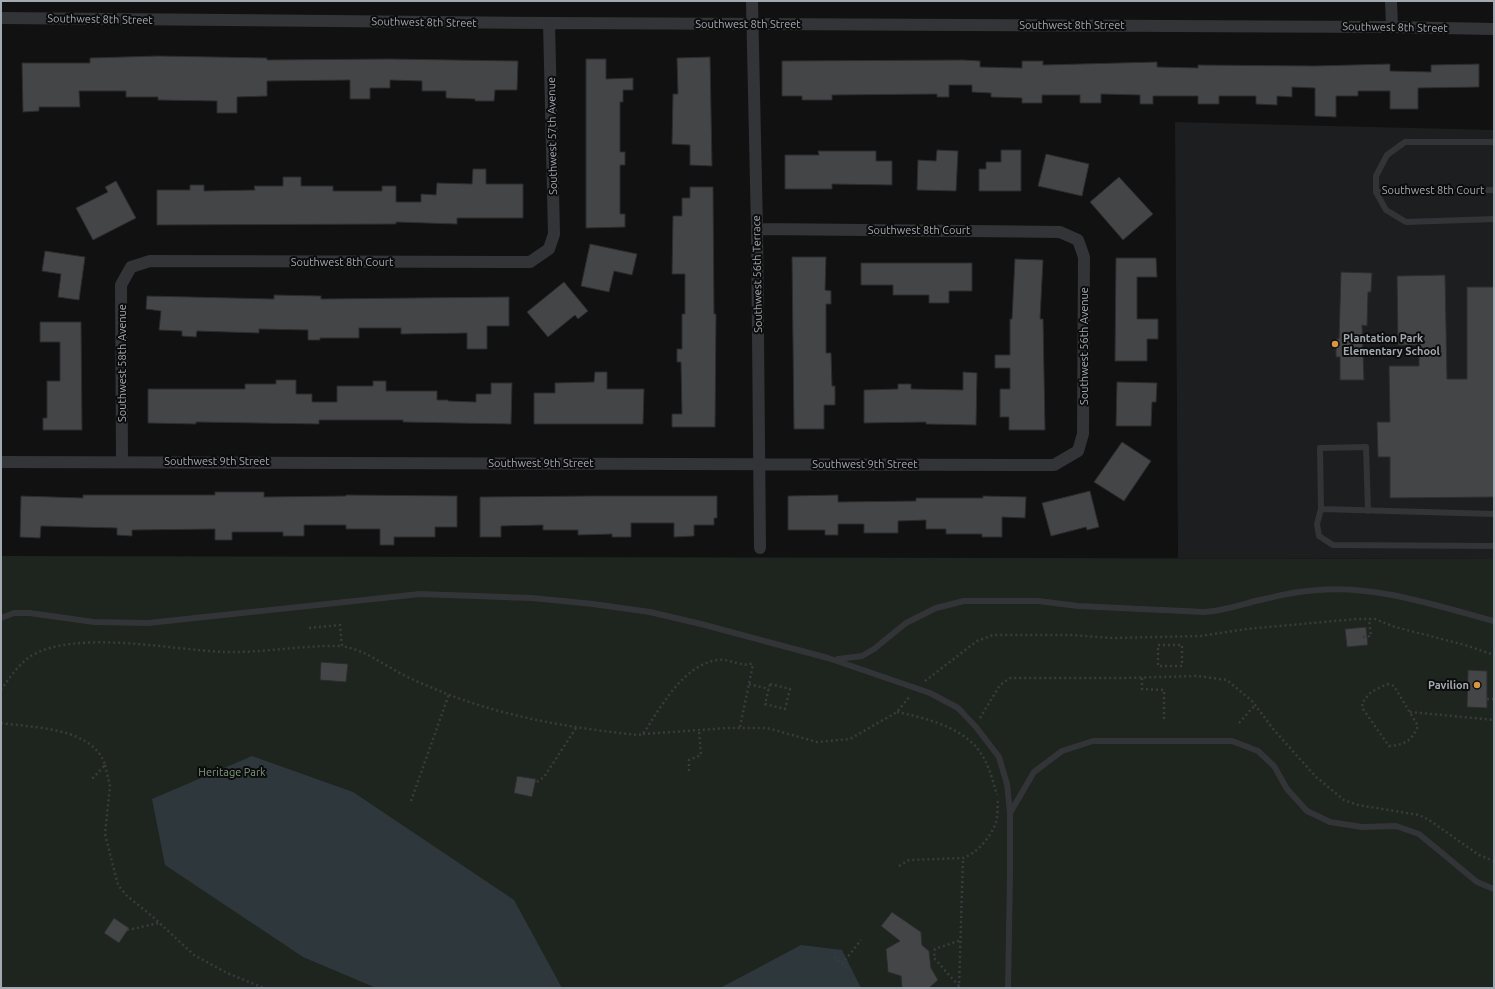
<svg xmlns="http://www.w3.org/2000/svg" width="1495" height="989" viewBox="0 0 1495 989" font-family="Ubuntu,sans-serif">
  <rect width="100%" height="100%" fill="#111112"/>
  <path fill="#1d1e1f" d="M1175 122 1494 130V559L1178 558Z"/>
  <path fill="#1e241e" d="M1 556 1494 559V988H1Z"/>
  <path fill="#2e373b" d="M252 756 353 792 514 900 562 988H376L303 957 165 865 152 799Z
    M801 945 842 950 861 988H720Z"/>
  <path fill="#434547" stroke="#2c2c2e" d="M158 56 267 58V60L390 59 518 61 517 90H495L494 101H475V99L446 98V91H422V81L390 80V88H370V99H350V80L267 81V96L237 97V113H217V101L158 100V97H126V91H79L80 107H39V111L23 112 22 63H90V58Z
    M710 57 712 166 690 165V145L672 144 673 94H678L677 58Z
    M586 59H606V79L633 78V90H623V102H620V152H625V165H620V214H625V227L586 228Z
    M963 60 980 61V67L1022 68V61H1043V65L1157 62V67L1198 68V65L1315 66 1390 64V71L1431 72V65L1479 64V87L1418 88V109H1390V91H1358V96H1336V117L1315 116V88L1292 87V97L1277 96V105L1256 104V96H1219V104H1198V96H1153V104H1140V95L1101 94V103H1080V95H1042V103H1022V98L991 97V93L972 92V85H949V97H937V94L832 95V100H802V96H782V61Z
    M937 150 958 151 956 191 917 190 918 160 936 161Z
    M1001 150H1021V191H979V169H986V162H1001Z
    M818 151H876V161H892V185L832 184V189H785V155H819Z
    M1046 154 1089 164 1082 196 1038 186Z
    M473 169H486V184H523V218H457V224L396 222V224L157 225V190H190V185H204V191L255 190 254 186H283V177H301V186H333V191H382V186H396V202H421V194L436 195 437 183 472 184Z
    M1119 177 1153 214 1123 240 1090 202Z
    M116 181 136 218 93 240 76 208 108 192 105 187Z
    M690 187H713L714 314H716L715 427H672V414H682L681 362H677V349H682V314H685V274H672L673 216H682V198H690Z
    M590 244 637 254 632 275 614 271 609 292 581 286Z
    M45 251 85 257 79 300 58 297 61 274 42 271Z
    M792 257H826L825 290 831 291V304H826V353H831L832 386H835V405H824V429H794Z
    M1116 258H1156L1157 277H1137V319H1158V339H1147V361H1115Z
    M1015 259 1043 260 1040 319H1043L1045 430H1009V417H1000V389H1010V368H995V355H1010V319H1012Z
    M861 263H972V291H949V303H929V295H893V285H861Z
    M1341 272 1372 273 1371 292H1368L1367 326 1362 325 1364 380H1340V357H1336V339H1339Z
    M1445 275 1447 379H1467V287H1494V497L1390 498V457H1378L1377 422H1390L1389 366H1419V345H1398L1397 276Z
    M564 282 588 311 578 319 575 315 548 337 527 312Z
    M274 295 321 296V299L509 297V326H487V349H467V333L401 334V328H359V338H320V340H308V330L259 329V333L197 331 196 337 182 336V331L159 330 161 311 146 309 147 296 274 299Z
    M40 322H81L82 430H43V418H47V381H60V342H40Z
    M595 372H607V389H644L643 424H534V393H555V383L594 382Z
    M963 372 977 373 976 425 926 424V422L864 423V390L898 389V384H911V389L963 390Z
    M276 380H296V394H312V402H337V386H373V381H386V391H437V400H448V401L476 402V394H491V383H512L511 424 403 422V420H319V424L196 422V424L148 423V389H245V384H276Z
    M1117 382 1157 383 1156 402H1152L1151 426H1116Z
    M1122 442 1151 461 1124 501 1094 482Z
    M1090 491 1099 527 1087 530 1086 527 1051 536 1042 503Z
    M215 492H264V497L346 496V495L457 496V527H435V537H394V545H380V529H346V525H304V536H283V532H232V540H215V529L132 530V536L117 535V528L41 526 40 538 20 537 21 496 83 498V495H215Z
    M838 495V502L916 501V498H983V496L1026 497 1025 518 1002 517V537H982V534H946V529H926V520L898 521V533H864V524H838V535H825V530H788V496Z
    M592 496H717V518H714V525H694V536L674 537V523H631V537H612V534L578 535V530H543V525L501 526V537H480V497Z
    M1366 627 1368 645 1347 647 1345 629Z
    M321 662 348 664 346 682 320 680Z
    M1468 670 1487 671V708L1467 707Z
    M517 776 536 779 532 797 514 793Z
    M892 912 921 932 922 945 929 951 931 968 938 980 929 988H902L901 976 888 972 886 949 900 941 881 926Z
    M114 918 129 928 119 943 104 933Z"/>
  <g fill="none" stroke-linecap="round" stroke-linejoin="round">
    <path stroke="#393b3e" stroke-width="2.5" stroke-dasharray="2 3" stroke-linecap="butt" d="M309 628 340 625 342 646C365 651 371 657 391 668 404 676 420 683 435 689 498 716 570 728 638 735L643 734C661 707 682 666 717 660 730 658 741 668 753 663
      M1363 637 1371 636 1369 619
      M1158 645H1182V666H1158Z
      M1142 678V689L1164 690V720
      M925 681 977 641 993 635H1071L1112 638 1201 636 1246 629 1357 619H1375L1395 627 1465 645 1494 655
      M749 684 769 689
      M770 684 790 689 785 709 765 704Z
      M1387 684 1394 686 1418 726C1412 741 1404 745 1389 746L1363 709 1362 703 1371 692Z
      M1 690C9 678 19 664 31 656 75 629 173 650 224 652 263 653 302 645 342 646
      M1487 699H1494
      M897 712C926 718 966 728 982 755 990 768 993 782 997 795
      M1410 712 1494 720
      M980 718 1000 685 1010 678H1123L1198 676 1227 680 1252 701 1274 730 1316 777 1344 800 1358 805 1419 815 1429 820 1479 855 1494 861
      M1 723C34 728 93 727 105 765L92 779
      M1239 723 1255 705
      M740 727 753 664
      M643 734 728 728H767L817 742 850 739 897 712 910 696
      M105 765 110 786 105 834 118 885 127 896 152 916 194 955 227 973 264 988
      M689 771V760L701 755 699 730
      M537 782 544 777 576 728
      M411 801 449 694
      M1493 820H1494
      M899 866 909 860 963 858C976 854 992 836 996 822 998 816 997 807 998 800
      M127 930 159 923
      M834 957 849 970
      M842 964 861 940
      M959 986 934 958 935 949 961 940
      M959 988 963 858"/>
    <path stroke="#333437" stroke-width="6" d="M1494 142H1405L1387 155 1376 176V192L1494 190
      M1376 192 1386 210 1406 222 1494 219
      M1321 509 1317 524 1319 536 1333 545 1494 546
      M1368 511 1366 447 1320 448 1321 509 1494 514
      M1 618 14 613H29L94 622 148 623 420 594 532 598 593 604 650 612 701 624 828 658 930 693 958 708 976 727 999 757 1007 784 1010 813V875L1008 988
      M838 659 862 656 874 649 906 623 936 608 964 601H1038L1078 606 1204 612C1227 611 1247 602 1269 598 1285 594 1302 591 1318 590 1377 585 1437 606 1494 621
      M1010 813 1034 772 1062 751 1093 741H1232L1258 751 1274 766 1287 789 1307 811 1330 822 1362 827 1396 826 1419 834 1477 882 1494 889"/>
    <path stroke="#333437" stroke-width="12" d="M752 1 757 229 760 548
      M1391 1 1392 27
      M1 18 549 23 1392 27 1494 29
      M122 461 121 285 131 267 150 261 530 262 549 249 554 234 549 23
      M1 462 1054 465 1078 451 1083 434 1084 257 1078 240 1060 232 757 229"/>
  </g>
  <g fill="#d99543" stroke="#0c0c0d" stroke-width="1.5">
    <circle cx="1335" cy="344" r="4"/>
    <circle cx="1477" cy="685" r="4"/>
  </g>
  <g text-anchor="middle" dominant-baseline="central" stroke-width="4" stroke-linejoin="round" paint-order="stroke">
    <g font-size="11" fill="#a4aab1" stroke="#0c0c0d">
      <text transform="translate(100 19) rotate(1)">Southwest 8th Street</text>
      <text transform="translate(424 22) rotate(1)">Southwest 8th Street</text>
      <text x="748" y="24">Southwest 8th Street</text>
      <text x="1072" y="25">Southwest 8th Street</text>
      <text transform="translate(1395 27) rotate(1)">Southwest 8th Street</text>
      <text transform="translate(552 136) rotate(-91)">Southwest 57th Avenue</text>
      <text x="1433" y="190">Southwest 8th Court</text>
      <text x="919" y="230">Southwest 8th Court</text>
      <text x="342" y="262">Southwest 8th Court</text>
      <text transform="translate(757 274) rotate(-91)">Southwest 56th Terrace</text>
      <text transform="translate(1084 346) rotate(-90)">Southwest 56th Avenue</text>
      <text transform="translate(122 363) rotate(-90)">Southwest 58th Avenue</text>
      <text x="217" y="461">Southwest 9th Street</text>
      <text x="541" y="463">Southwest 9th Street</text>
      <text x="865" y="464">Southwest 9th Street</text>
    </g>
    <g font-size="11" font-weight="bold" fill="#a4aab1" stroke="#0c0c0d" text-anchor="start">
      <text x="1343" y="338">Plantation Park<tspan x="1343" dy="13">Elementary School</tspan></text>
      <text x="1469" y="685" text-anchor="end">Pavilion</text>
    </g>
    <g font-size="11" fill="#7f9a7e" stroke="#0c0c0d">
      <text x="232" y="772">Heritage Park</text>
    </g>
  </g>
  <rect width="1495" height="989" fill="none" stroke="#a4aab1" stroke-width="4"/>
</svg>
